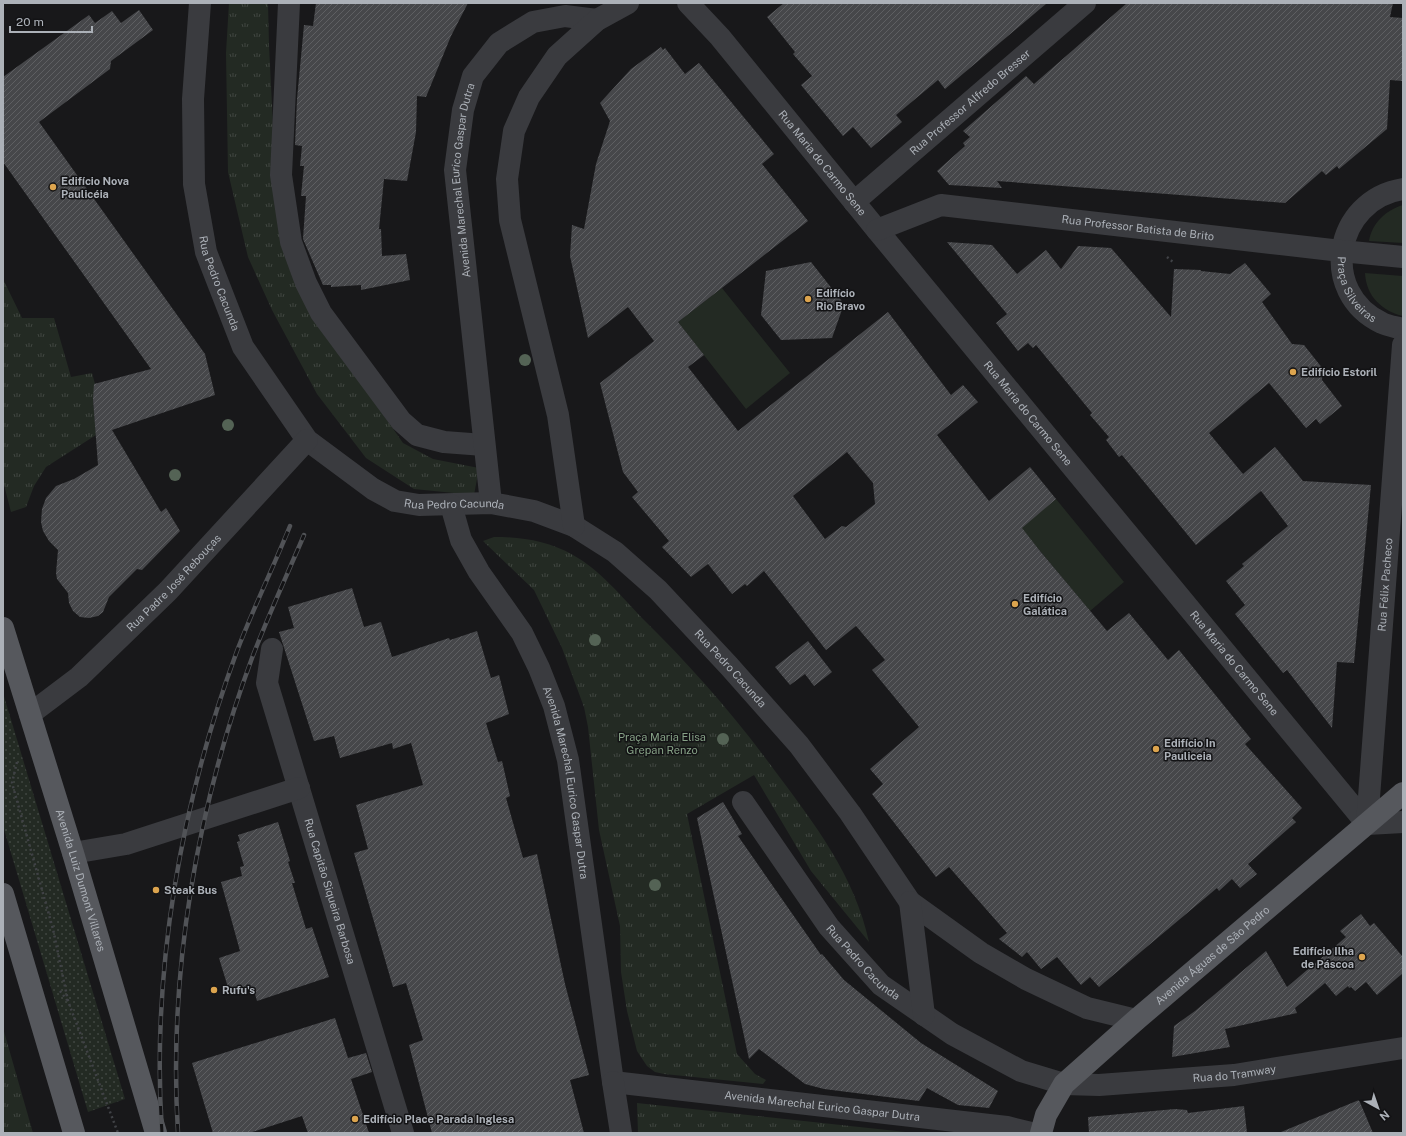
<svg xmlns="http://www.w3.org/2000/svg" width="1406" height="1136" viewBox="0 0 1406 1136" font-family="'Public Sans',sans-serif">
  <defs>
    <pattern id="grass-dots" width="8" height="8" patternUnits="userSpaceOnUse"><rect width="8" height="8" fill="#232a23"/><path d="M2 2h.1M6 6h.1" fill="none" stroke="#404641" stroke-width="1.8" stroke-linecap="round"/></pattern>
    <pattern id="park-tufts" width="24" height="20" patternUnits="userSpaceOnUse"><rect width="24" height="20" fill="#232a23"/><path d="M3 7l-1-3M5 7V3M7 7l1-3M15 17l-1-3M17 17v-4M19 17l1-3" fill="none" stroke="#404641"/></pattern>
    <pattern id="building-hatch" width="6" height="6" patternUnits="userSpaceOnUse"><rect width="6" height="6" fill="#46474a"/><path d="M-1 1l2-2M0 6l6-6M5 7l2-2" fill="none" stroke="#5e5f62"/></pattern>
  </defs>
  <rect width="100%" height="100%" fill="#18181a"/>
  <path fill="url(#grass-dots)" d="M3 693 125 1099 88 1112 3 826Z"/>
  <path fill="url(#park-tufts)" d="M229 3H268L269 45 278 227 305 302 403 443 433 459 479 468 474 495 414 489 366 458 317 394 272 310 248 257 228 172 226 53Z
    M3 279 22 318H54L71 377 92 373 95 384 93 400 96 435 46 467 34 486 26 507 11 512 3 481Z
    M494 537C522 537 548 541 573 555 600 570 621 596 642 618 691 666 735 716 775 771 814 823 855 876 869 942L811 871 754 775 687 814 737 1054 755 1074 766 1080 763 1084 664 1074 655 1072 647 1066 637 1051 627 1011 621 972 620 926 599 830 588 727 584 707 562 648 534 590 483 541Z
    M3 1028 33 1133H3Z
    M637 1103 915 1133H638Z"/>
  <path fill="#232a23" d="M1403 205V243L1369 241C1372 223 1386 210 1403 205Z
    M1365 273 1403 276V316C1382 311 1366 296 1365 273Z
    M722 288 790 373 746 409 678 322Z
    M1056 499 1124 582 1090 611 1021 528Z"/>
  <path fill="url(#building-hatch)" fill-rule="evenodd" d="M316 3H468L451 36 426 97 417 96 416 132 407 181 384 179 379 229H381L382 256 406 254 410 280 361 290V285L331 287V285H323L303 239 306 196H301L304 166H300L302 146 295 145 297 99 304 25 313 26Z
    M784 3H1047L945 89 938 80 896 115 902 122 871 148 853 127 843 136 801 85 812 76 793 54 795 52 767 17Z
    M1127 3H1393L1390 17 1403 18V65L1402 81 1390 80 1387 129 1339 169 1337 166 1326 175 1322 171 1285 203 997 181 1002 188 949 185 937 171 965 146 963 143 970 137 963 131 1026 76 1034 84Z
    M139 10 153 30 111 61 110 69 39 122 205 354 215 395 112 430 161 512 166 508 180 531 142 570 137 569 109 597 103 612 98 616 89 618 80 617 73 611 69 603 68 593 57 579 56 573 58 550 49 541 43 531 41 522 42 509 46 498 56 486 74 479 98 465 93 399 94 384 151 369 3 162V77L89 15 95 23 112 11 121 23Z
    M661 47 663 50 665 48 685 74 699 63 774 154 762 164 808 221 678 322 704 355 688 367 738 431 888 312 951 395 963 385 978 402 937 435 989 501 1030 467 1056 499 1022 528 1040 551 1107 631 1129 613 1168 660 1179 650 1251 739 1245 744 1302 808 1292 818 1296 822 1248 864 1257 874 1240 888 1232 879 1219 891 1217 888 1099 987 1090 977 1081 985 1057 957 1041 969 1027 952 1022 957 999 939 1007 933 949 867 936 877 872 794 883 784 870 769 919 727 872 670 885 660 856 626 826 650 764 571 747 586 745 584 732 594 708 564 691 577 662 547 669 541 632 497 638 492 623 472 600 383 654 341 628 307 588 338 570 256 572 225 584 229 596 164 610 121 600 103 631 69ZM847 452 873 483 875 504 846 527 842 526 825 539 793 496Z
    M947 242 992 245 1017 274 1046 250 1061 269 1078 246 1111 248 1171 317 1174 269 1201 270V271L1230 274 1245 263 1271 294 1262 302 1292 344 1304 345 1323 369 1322 380 1342 406 1320 424 1316 419 1306 428 1269 383 1209 433 1243 474 1275 447 1303 481 1371 485 1354 663 1337 662 1332 728 1287 670 1283 673 1235 614 1245 605 1226 581 1244 566 1242 564 1288 526 1261 491 1196 545 1122 455 1119 457 1106 440 1109 437 1090 415 1092 413 1036 345 1033 348 1028 343 1018 351 996 323 1007 314Z
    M811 262 844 304 832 338 781 340 761 315 766 271Z
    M352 588 364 627 381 622 392 657 449 638 450 640 477 631 491 678 499 675 509 714 486 723 498 762 502 761 510 796 506 798 523 858 537 854 565 984 589 1075 570 1080 584 1133H432L409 1045 423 1040 406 983 393 987 354 853 368 849 356 805 423 785 411 743 393 749 392 743 340 758 334 736 314 741 279 632 294 628 288 607Z
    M808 641 832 672 814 686 805 674 790 685 775 667Z
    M723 802 742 834 738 836 821 955 822 954 844 980 921 1043 998 1091 989 1108 958 1105 927 1088 919 1101 824 1089 805 1084 759 1049 749 1059 697 818Z
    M278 822 290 861 288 862 295 883H292L306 929 312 927 329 977 257 1001 253 987 230 994 219 958 240 951 221 882 242 876 240 867 244 866 237 842 240 841 238 835Z
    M1361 914 1370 926 1374 923 1403 957V973L1377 995 1366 982 1355 991 1351 987 1349 988 1348 986 1336 996 1325 983 1295 1008 1297 1013 1225 1029 1230 1047 1172 1057 1174 1026 1195 1011 1266 951 1287 987 1346 937 1340 931Z
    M335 1018 348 1058 366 1053 372 1072 351 1079 369 1133H308L302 1116 249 1133H213L192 1063Z
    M1359 1100 1373 1133H1281V1132Z
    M1244 1106 1247 1133H1089L1088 1117 1175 1109 1187 1110 1188 1113Z"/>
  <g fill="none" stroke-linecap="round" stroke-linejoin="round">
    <path stroke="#404246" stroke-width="2.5" stroke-dasharray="2 3" stroke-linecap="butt" d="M1167 257 1173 262
      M17 762 12 783 53 929 68 1001 118 1133
      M60 991 67 1000"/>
    <g stroke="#3a3b3f" stroke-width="22">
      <path id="s1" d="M200 3 193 99 194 184 206 252 243 347 307 440 373 489 395 501 419 505 491 503 534 511 574 526 615 552 658 590 729 666 799 745 850 813 910 902 981 953 1026 979 1087 1008 1136 1020"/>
      <path d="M289 3 281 175 291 242 306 283 321 313 401 421 417 435 444 442 484 445"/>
      <path id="s2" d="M688 3 720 37 877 230 1367 824"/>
      <path id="s3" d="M1403 189C1334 200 1318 293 1382 323 1388 326 1396 327 1403 329"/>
      <path id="s4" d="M854 202 1085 3"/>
      <path id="s5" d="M877 230 941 205 1341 251 1403 257"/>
      <path id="s6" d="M491 503 455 170 463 110 473 76 499 43 533 22 565 16 597 20"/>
      <path id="s7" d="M451 505 461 540 479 572 522 633 539 668 554 706 568 760 613 1082 1007 1127 1031 1133"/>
      <path d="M574 526 558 415 510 220 507 179 514 131 529 97 557 56 597 20 628 3"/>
      <path id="s8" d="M272 649 267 683 403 1133"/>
      <path id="s9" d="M30 714 79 677 168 591 307 440"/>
      <path id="s10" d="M743 802 829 927 881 985 952 1034 1021 1071 1064 1084 1099 1085 1234 1075 1403 1048"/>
      <path id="s11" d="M1367 824 1403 345"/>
      <path d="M1367 824 1403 822"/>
      <path d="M73 853 126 844 299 788"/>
      <path d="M910 902 924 1015"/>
      <path d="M613 1082 621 1133"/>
    </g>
    <g stroke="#56585d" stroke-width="22">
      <path id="s12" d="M3 628 73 853 156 1133"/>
      <path d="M3 894 74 1133"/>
      <path id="s13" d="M1041 1133 1046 1115 1064 1084 1136 1020 1403 793"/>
    </g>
    <defs>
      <path id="rail" d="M162 1133C151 971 181 803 237 651 253 609 273 568 290 526
        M178 1133C168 973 197 807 252 658 268 616 287 575 304 535"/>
    </defs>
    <use href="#rail" stroke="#515357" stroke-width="4.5"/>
    <use href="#rail" stroke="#131315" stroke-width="3" stroke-dasharray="9" stroke-linecap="butt"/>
  </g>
  <g fill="#546355">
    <circle cx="525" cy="360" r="6"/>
    <circle cx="228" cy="425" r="6"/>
    <circle cx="175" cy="475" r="6"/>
    <circle cx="595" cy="640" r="6"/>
    <circle cx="723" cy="739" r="6"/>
    <circle cx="655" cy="885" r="6"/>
  </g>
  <g fill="#dca44e" stroke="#131315" stroke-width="1.5">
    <circle cx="53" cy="187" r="4"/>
    <circle cx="808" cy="299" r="4"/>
    <circle cx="1293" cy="372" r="4"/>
    <circle cx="1015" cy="604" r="4"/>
    <circle cx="1156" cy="749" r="4"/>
    <circle cx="156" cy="890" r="4"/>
    <circle cx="1362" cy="957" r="4"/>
    <circle cx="214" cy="990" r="4"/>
    <circle cx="355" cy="1119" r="4"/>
  </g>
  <g text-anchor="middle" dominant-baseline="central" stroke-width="3" stroke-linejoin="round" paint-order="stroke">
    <g font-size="11" fill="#acb1b8" stroke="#131315">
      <text stroke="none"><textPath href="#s4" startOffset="153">Rua Professor Alfredo Bresser</textPath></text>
      <text stroke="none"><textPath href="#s2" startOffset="209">Rua Maria do Carmo Sene</textPath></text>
      <text stroke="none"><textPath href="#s6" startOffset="325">Avenida Marechal Eurico Gaspar Dutra</textPath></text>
      <text stroke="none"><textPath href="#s5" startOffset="267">Rua Professor Batista de Brito</textPath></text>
      <text stroke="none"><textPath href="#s1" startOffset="284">Rua Pedro Cacunda</textPath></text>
      <text stroke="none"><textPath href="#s3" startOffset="136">Praça Silveiras</textPath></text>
      <text stroke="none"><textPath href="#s2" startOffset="533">Rua Maria do Carmo Sene</textPath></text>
      <text stroke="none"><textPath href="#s1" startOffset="632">Rua Pedro Cacunda</textPath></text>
      <text stroke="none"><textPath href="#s9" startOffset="195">Rua Padre José Rebouças</textPath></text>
      <text stroke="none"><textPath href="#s11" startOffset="240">Rua Félix Pacheco</textPath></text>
      <text stroke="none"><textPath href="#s2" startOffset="857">Rua Maria do Carmo Sene</textPath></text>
      <text stroke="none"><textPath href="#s1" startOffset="968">Rua Pedro Cacunda</textPath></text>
      <text stroke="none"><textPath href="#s7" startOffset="305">Avenida Marechal Eurico Gaspar Dutra</textPath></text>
      <text stroke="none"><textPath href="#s12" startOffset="264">Avenida Luiz Dumont Villares</textPath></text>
      <text stroke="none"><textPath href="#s8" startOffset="252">Rua Capitão Siqueira Barbosa</textPath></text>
      <text stroke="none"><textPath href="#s13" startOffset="251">Avenida Águas de São Pedro</textPath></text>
      <text stroke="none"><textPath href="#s10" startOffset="201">Rua Pedro Cacunda</textPath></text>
      <text stroke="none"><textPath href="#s10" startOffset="610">Rua do Tramway</textPath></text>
      <text stroke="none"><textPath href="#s7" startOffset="819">Avenida Marechal Eurico Gaspar Dutra</textPath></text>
    </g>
    <g font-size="11" font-weight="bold" fill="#acb1b8" stroke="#131315" text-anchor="start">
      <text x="61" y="181">Edifício Nova<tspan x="61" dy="13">Paulicéia</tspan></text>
      <text x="816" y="293">Edifício<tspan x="816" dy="13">Rio Bravo</tspan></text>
      <text x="1301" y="372">Edifício Estoril</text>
      <text x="1023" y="598">Edifício<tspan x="1023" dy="13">Galática</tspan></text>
      <text x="1164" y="743">Edifício In<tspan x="1164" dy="13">Pauliceia</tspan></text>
      <text x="164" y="890">Steak Bus</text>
      <text x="1354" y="951" text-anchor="end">Edifício Ilha<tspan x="1354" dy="13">de Páscoa</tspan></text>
      <text x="222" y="990">Rufu's</text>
      <text x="363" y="1119">Edifício Place Parada Inglesa</text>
    </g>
    <g font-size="11" fill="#86a186" stroke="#131315">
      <text x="662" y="737">Praça Maria Elisa<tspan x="662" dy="13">Grepan Renzo</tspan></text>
    </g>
  </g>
  <rect width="1406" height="1136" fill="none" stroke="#acb1b8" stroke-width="8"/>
  <g transform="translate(1378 1108) rotate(140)" stroke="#131315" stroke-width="3" paint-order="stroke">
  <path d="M0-3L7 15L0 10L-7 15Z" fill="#acb1b8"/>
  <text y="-6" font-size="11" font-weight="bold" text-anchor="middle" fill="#acb1b8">N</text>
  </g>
  <path d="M10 26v6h82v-6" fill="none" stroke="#acb1b8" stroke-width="2"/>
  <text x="16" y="26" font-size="12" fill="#acb1b8" stroke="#131315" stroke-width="3" paint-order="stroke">20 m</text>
</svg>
